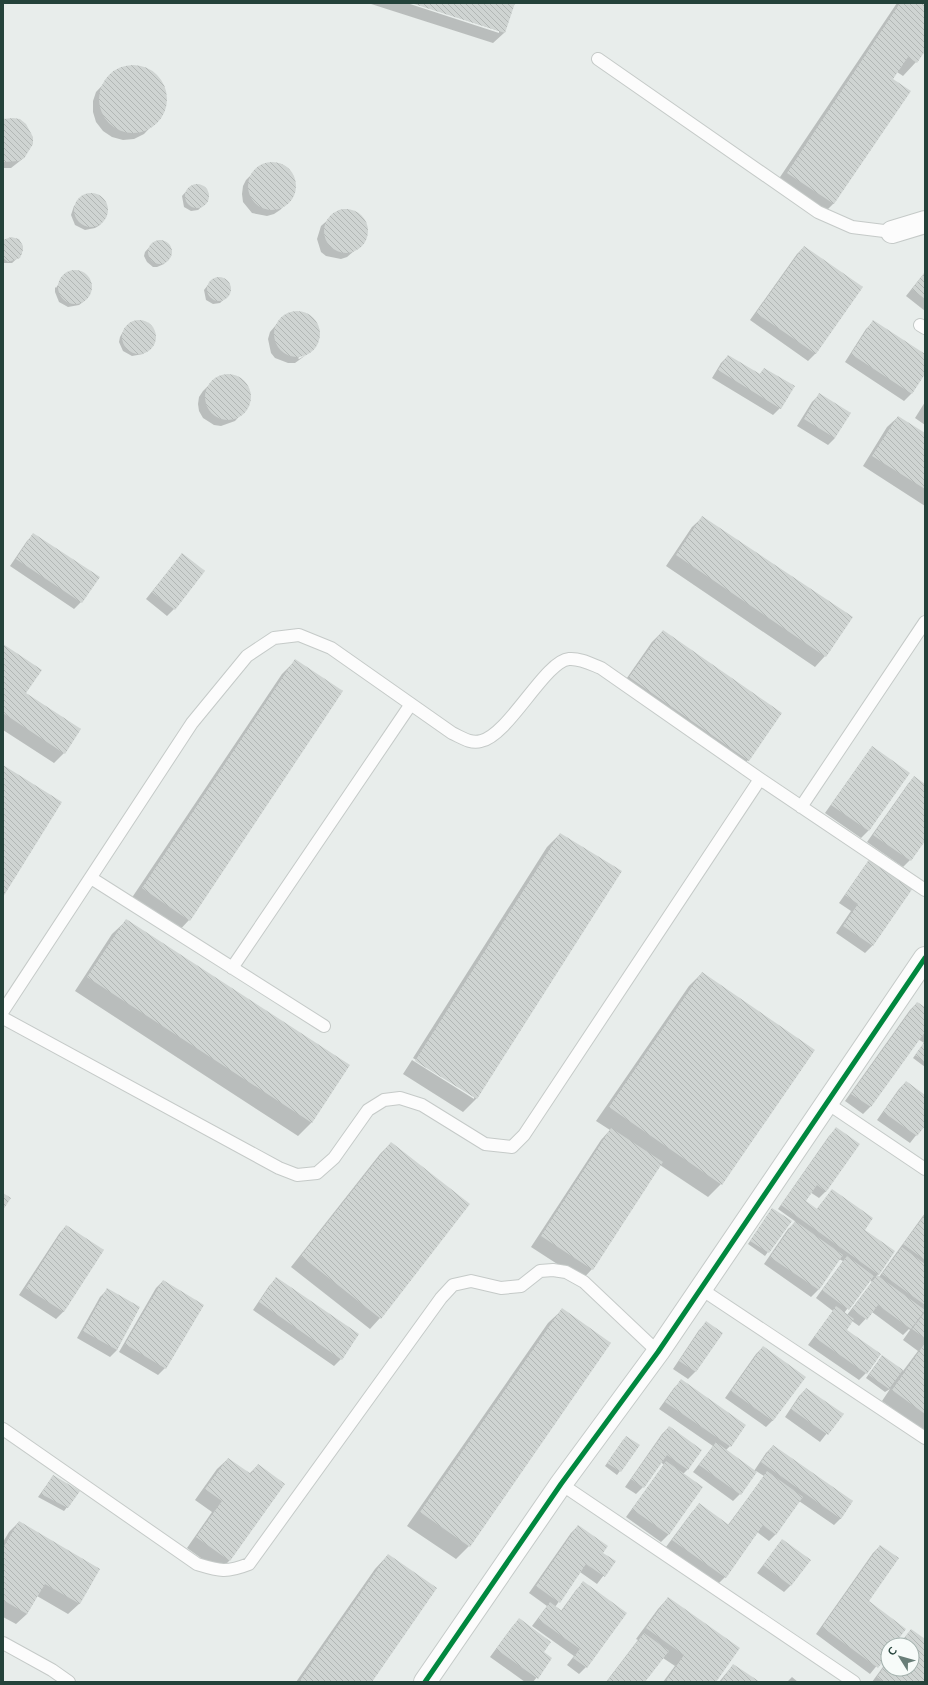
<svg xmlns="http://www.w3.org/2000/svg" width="928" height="1685" font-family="Mulish,sans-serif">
<defs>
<pattern id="building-back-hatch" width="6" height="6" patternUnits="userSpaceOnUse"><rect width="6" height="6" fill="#cfd4d2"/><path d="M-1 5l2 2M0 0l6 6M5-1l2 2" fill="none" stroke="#b2b7b5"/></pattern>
</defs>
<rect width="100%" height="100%" fill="#e8edeb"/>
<path fill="#0003" fill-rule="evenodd" d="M368,3H407L499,33V31L413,3H514L504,33L493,43Z
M897,3H925V49L916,62L903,76L897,72L892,79L833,204L820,217L774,186Z
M129,67H140L150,71L158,78L163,86L165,97V109L159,118L144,134L134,139L123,140L112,137L103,131L96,122L93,112V101L96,92L111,76L119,70Z
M3,120L25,157L11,168H3Z
M267,163L282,164L289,169L293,175L295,182L293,197L280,210L274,214L267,216L252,213L243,202L242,194L243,186L246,180L259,167Z
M201,186L204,187L208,193V201L198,210L191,211L184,207L182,196L190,187Z
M90,194L100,197L104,200L107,210L103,221L100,225L95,228L85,230L75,225L71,215L74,206L85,195Z
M346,209L358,213L363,218L366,225L367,232L365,239L361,245L347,257L341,259L326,256L321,252L317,239L321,226L339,210Z
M160,240L167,243L171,253L164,264L157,267H153L147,262L144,256L145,252L153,243Z
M3,242L22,246V254L12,263H3Z
M804,247L861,287L815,354L808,361L750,320L797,254Z
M74,271L79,272L87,277L91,287L87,298L83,302L79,305L68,307L59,302L55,292V287L56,288L64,275Z
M925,272V311L906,296Z
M219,278L226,280L230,286L229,294L220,303L213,304L206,300L204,290L212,280Z
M295,312L303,313L315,321L319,335L314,348L309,352V350L298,358L299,359L306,355L295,363H288L275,358L271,353L268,339L270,332L282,318L288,314Z
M138,321H143L151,326L155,337L154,342L143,354L132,356L123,351L119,342L120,337L125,328L129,325Z
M873,322L925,356V372L911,394L904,401L845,362L866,329Z
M728,356L759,375L764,369L780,408L773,415L712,378L721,363Z
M223,375H230L243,381L247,387L249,401L242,413L235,421L221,426L214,425L203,418L199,411L198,404L199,397L203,391L216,378Z
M819,395L835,438L828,445L797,426L812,402Z
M925,402V425L915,418Z
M898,417L925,434V506L863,466L887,427Z
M703,517L825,656L815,667L666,566L692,527Z
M34,534L81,602L74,609L10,566L27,541Z
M182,554L174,609L167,616L146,599Z
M663,631L748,760L738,771L620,688L652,642Z
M3,645L24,693L64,753L54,763L3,730Z
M295,661L189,920L176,934L129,902L282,674Z
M872,748L908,773L868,831L861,838L825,813L866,755Z
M914,777L925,785V839L910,860L903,867L867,842L908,784Z
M560,834L620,872L476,1099L463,1112L403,1074L412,1060L474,1099V1097L413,1058L547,847Z
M871,860L912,888L872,946L865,953L836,933L851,911L839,903L864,867Z
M126,921L348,1066L311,1123L298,1136L75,991L112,934Z
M702,973L721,1184L708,1197L660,1165L592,1269L582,1280L531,1247L601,1140L610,1130L596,1121L689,986Z
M917,1003L925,1008V1067L913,1058L924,1043L918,1039L870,1107L863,1114L845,1101L910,1010Z
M906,1082L925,1096V1124L910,1143L877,1120L899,1089Z
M836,1129L826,1191L819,1198L810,1192L804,1201L816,1210L832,1190L864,1230L878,1274L877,1276L879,1277L925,1213V1432L882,1401L890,1389L885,1392L866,1378L882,1356L903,1371L918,1351L903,1340L910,1330L909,1329L903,1335L872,1312L859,1326L852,1321L845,1331L866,1373L859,1380L808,1345L833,1311L816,1298L843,1261L839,1259L818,1290L811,1297L764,1264L788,1229L796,1222L778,1209L829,1136ZM870,1280L872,1282L847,1315L844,1313Z
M391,1143L380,1318L370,1329L291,1267L380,1154Z
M769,1213L790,1221L765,1256L748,1244Z
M66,1226L103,1250L63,1312L56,1319L19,1295L59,1234Z
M276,1279L341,1359L334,1366L253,1310L269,1286Z
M163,1281L165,1368L158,1375L119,1352L156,1288Z
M107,1290L139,1307L117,1350L110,1357L77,1338L100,1297Z
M562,1310L469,1546L456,1559L407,1526L548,1323Z
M706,1323L722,1334L695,1372L688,1379L673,1369L699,1330Z
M763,1347L773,1420L766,1427L725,1398L756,1354Z
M681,1381L730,1446L725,1451L754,1471L766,1453L773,1446L841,1518L834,1525L799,1501L776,1534L769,1541L757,1532L725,1577L718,1584L666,1547L692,1512L699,1505L728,1525L764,1476L756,1471L740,1494L733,1501L693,1472L713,1446L659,1409L674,1388Z
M806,1389L842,1414L820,1442L785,1417L799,1396Z
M669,1427L688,1469L683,1474L701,1487L668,1535L661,1542L626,1517L664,1465L661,1462L643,1487L636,1494L625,1487L662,1434Z
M623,1440L639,1445L617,1475L605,1466Z
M228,1459L249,1474L258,1465L284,1484L229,1561L219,1571L187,1548L212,1512L195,1500L217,1469Z
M53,1476L79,1492L64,1511L38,1497Z
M19,1522L99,1569L79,1604L68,1614L37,1596L27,1614L16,1624L3,1617V1542L9,1532Z
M578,1526L602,1553L614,1562L597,1584L580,1572L555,1607L561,1611L576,1590L583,1583L586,1667L579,1674L567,1665L574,1656L532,1626L547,1606L529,1593L571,1533Z
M782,1540L791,1585L784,1592L757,1573Z
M880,1546L867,1602L893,1645H888V1652L870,1674L816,1634L873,1553Z
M388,1555L371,1682H296L375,1569Z
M668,1598L715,1682H663L675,1666L663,1658L644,1682H606L638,1640L636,1639L658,1609Z
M519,1620L542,1653L551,1659L533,1682H525L490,1657L512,1627Z
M911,1630L925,1640V1678L922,1682H872L888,1660V1669H912V1645H898Z
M733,1665L758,1682H719Z
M792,1677L798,1682H787Z"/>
<path fill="url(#building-back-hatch)" d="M411,3H515L505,33Z
M900,3H925V51L917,63L908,57L893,79L911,91L834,204L787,173Z
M99 99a34 34 0 1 1 68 0a34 34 0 1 1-68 0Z
M13,118L20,119L26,124L33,137V144L25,157L19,161L4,162H3V119Z
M248 186a24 24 0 1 1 48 0a24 24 0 1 1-48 0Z
M185 196a12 12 0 1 1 24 0a12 12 0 1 1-24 0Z
M74 210a17 17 0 1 1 34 0a17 17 0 1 1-34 0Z
M324 231a22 22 0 1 1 44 0a22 22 0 1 1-44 0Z
M11,237L19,239L23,246V250L20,258L8,262L3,258V240Z
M148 252a12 12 0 1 1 24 0a12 12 0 1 1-24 0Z
M804,246L863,287L816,354L756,313Z
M58 287a17 17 0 1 1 34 0a17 17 0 1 1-34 0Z
M925,272V299L912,289Z
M207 289a12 12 0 1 1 24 0a12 12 0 1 1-24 0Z
M274 334a23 23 0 1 1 46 0a23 23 0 1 1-46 0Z
M873,320L925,354V374L912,394L851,354Z
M122 337a17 17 0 1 1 34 0a17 17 0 1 1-34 0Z
M728,355L760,374L764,368L795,386L781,409L718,370Z
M205 397a23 23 0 1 1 46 0a23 23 0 1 1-46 0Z
M819,393L851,413L835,438L804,419Z
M898,416L925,433V489L872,456Z
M702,516L853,617L826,657L676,555Z
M33,533L100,577L82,603L16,559Z
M182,553L205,571L175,610L152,592Z
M663,630L782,713L749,761L629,677Z
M3,644L42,670L26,693L81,729L65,754L3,713Z
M295,659L343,691L190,921L142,888Z
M872,746L910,773L869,831L831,805Z
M3,765L62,802L3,897Z
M914,776L925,784V841L911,861L873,835Z
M560,833L622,871L477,1099L415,1061Z
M870,858L913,888L873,946L843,926L858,904L845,895Z
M126,919L350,1065L312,1123L87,977Z
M702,972L815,1050L722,1185L609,1107Z
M917,1002L925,1007V1032L871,1107L851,1094Z
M925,1041V1062L915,1055Z
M906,1081L925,1095V1126L917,1136L883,1112Z
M836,1127L860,1144L826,1192L817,1185L806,1201L817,1209L832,1189L873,1218L865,1230L895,1251L879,1275L781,1205Z
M611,1128L663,1162L593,1270L541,1236Z
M391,1142L470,1204L381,1319L301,1256Z
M3,1193L11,1198L3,1210Z
M772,1208L792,1221L769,1253L750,1241Z
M925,1215V1260L903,1244Z
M795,1221L843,1255L819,1290L770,1257Z
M66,1225L104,1250L64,1312L26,1288Z
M902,1247L925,1264V1305L882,1274Z
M847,1256L874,1276L849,1310L822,1290Z
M877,1275L925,1310L911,1329L878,1305L867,1320L852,1309Z
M276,1277L359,1334L342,1360L259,1302Z
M163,1280L204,1305L166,1369L125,1344Z
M107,1288L140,1307L117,1350L83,1331Z
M836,1306L854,1319L847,1330L881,1354L867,1374L814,1337Z
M562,1308L611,1343L470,1547L420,1512Z
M925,1312V1338L912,1329Z
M706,1321L723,1333L696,1372L679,1361Z
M925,1343V1414L892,1390Z
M763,1346L806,1377L773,1421L731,1391Z
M882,1355L903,1370L889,1389L869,1375Z
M681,1379L746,1425L731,1447L665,1402Z
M806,1388L844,1414L828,1435L791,1409Z
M669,1426L702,1450L688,1470L667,1455L644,1488L631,1479Z
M626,1436L640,1445L621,1472L607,1463Z
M716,1442L757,1472L741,1495L699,1465Z
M773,1445L853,1501L841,1519L761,1462Z
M228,1458L251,1474L258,1464L285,1484L230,1561L196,1537L222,1501L205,1489Z
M666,1461L703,1487L669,1535L632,1509Z
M767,1471L803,1497L776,1535L763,1525L726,1578L672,1540L699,1503L729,1525Z
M53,1475L80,1491L68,1508L41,1494Z
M19,1521L100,1569L80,1604L45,1584L27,1614L3,1600V1548Z
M578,1525L608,1546L603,1553L616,1561L605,1577L586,1564L560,1603L536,1586Z
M782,1539L811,1560L791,1586L763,1565Z
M880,1545L899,1558L869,1601L906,1629L894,1645H888V1654L878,1668L822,1627Z
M388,1554L437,1588L372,1682H299Z
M583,1581L627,1613L587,1668L573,1658L580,1649L538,1619L550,1602L562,1611Z
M668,1597L740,1648L716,1682H665L684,1655L646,1628Z
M519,1618L551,1642L544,1652L552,1658L538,1679L496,1649Z
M911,1629L925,1639V1680L923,1682H884L877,1677L888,1661V1669H912V1645H899Z
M644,1633L669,1651L645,1682H610L608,1680Z
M733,1664L760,1682H721Z"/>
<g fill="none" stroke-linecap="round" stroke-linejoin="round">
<g stroke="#c5cac8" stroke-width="14">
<path id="service" d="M598,59L818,212L852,227L892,232
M920,325L925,328
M801,807L925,622
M91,878L324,1026
M232,968L411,704
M3,1011L192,723L247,656L274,638L299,635L331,648L452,733C461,737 470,744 481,741C509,735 545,661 569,659C580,658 591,664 601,668L760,779L925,890
M3,1018L279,1168L297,1175L317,1173L334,1158L368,1110L384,1100L400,1098L422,1105L485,1144L512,1147L524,1135L760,779
M827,1103L925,1169
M701,1289L925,1438
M3,1429L197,1564C220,1571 226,1573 249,1564L441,1298L453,1285L471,1281L501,1288L521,1286L540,1271L553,1270L566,1272L584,1282L658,1352
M561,1484L854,1682
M3,1643L52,1670L69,1682"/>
</g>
<g stroke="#c5cac8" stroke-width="24">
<path id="minor" d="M892,232L925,222
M425,1682L561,1484L658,1352L925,958"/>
</g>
<use href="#service" stroke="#fcfcfc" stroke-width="12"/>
<use href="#minor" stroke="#fcfcfc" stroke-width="22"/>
<g stroke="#f7fbf9" stroke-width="8">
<path id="cycleway" d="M425,1682L561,1484L658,1352L925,958"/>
</g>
<use href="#cycleway" stroke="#00873e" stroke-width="5"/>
</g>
<rect width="928" height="1685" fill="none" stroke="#24423a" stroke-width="8"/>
<g transform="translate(900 1657) rotate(307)"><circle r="19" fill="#f7fbf9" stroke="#a3b1ad"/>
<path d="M0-3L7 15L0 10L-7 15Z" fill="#697e78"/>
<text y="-6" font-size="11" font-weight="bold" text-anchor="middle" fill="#24423a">С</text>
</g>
</svg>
